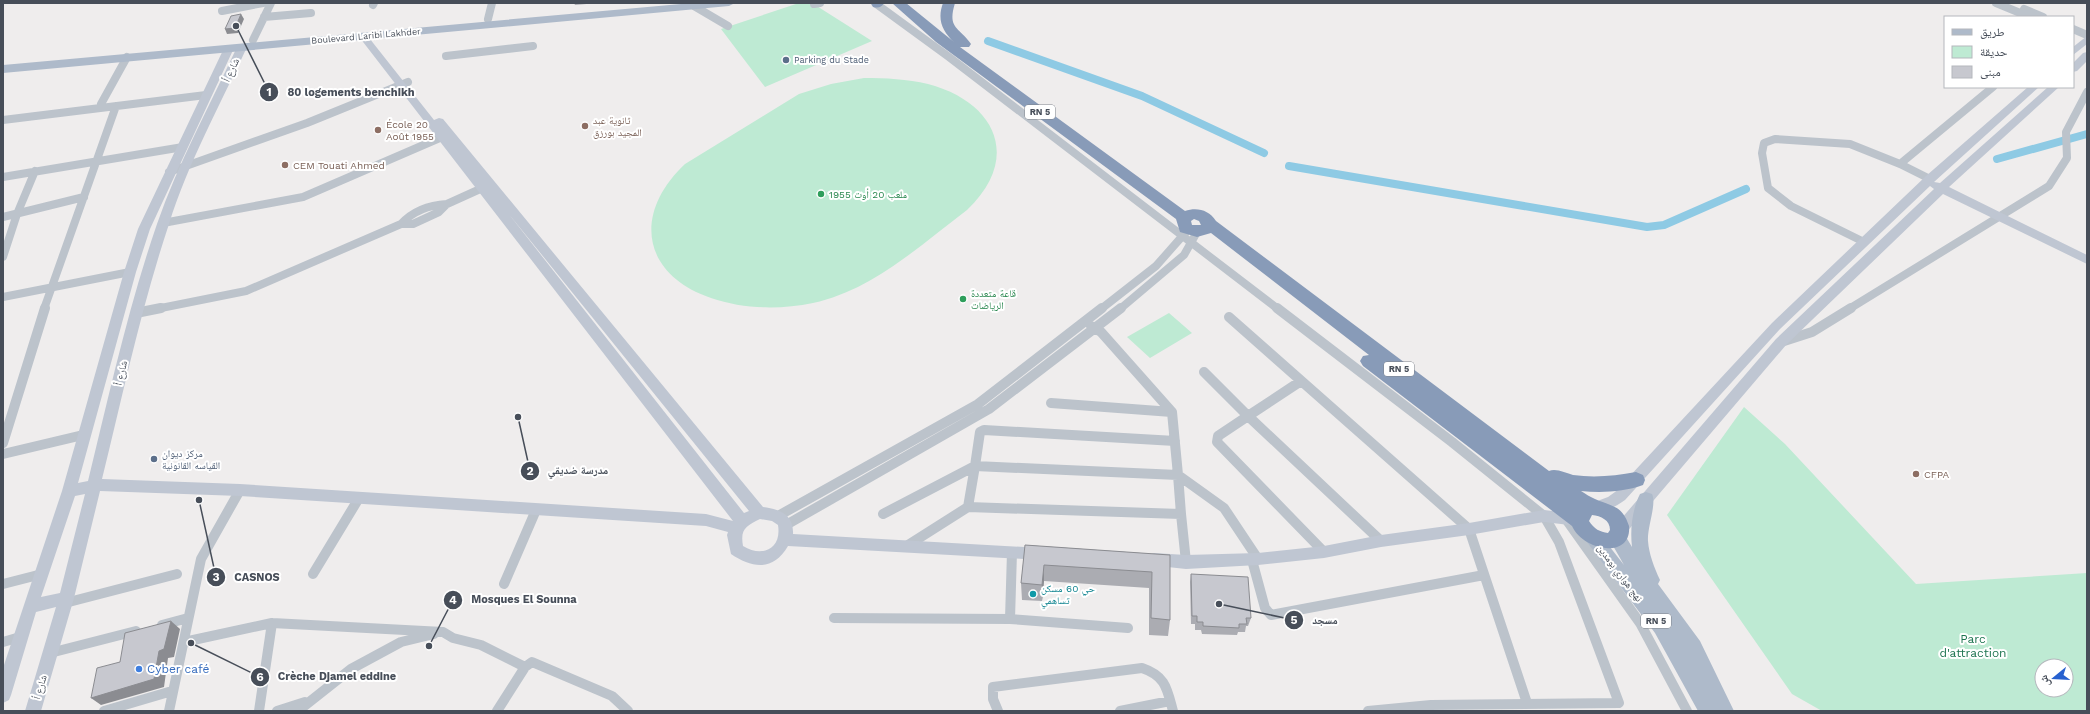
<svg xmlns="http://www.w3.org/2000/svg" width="2090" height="714" font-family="'Work Sans','Noto Naskh Arabic',sans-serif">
<rect width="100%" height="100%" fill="#efeded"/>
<path fill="#beead3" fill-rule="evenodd" d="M799,3H812L872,41L765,87L721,29Z
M864,78C886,78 907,79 928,84C996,102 1022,158 967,210C919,246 873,290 813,303C779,310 743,309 711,298C641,274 633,213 685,164L799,94L831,84Z
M1169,313L1192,333L1150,358L1127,337Z
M1744,407L1785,444L1916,584L2087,573V711H1822L1792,694L1667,515ZM2042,666H2066V690H2042Z"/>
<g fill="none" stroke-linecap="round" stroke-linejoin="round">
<path stroke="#8ecae4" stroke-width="8" d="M988,41L1142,96L1264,153
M1997,159L2087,134
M1289,166L1647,227L1664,225L1746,189"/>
<path stroke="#bcc3cb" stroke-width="8" d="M875,3L949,57L1278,309
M1996,3L2030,17
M814,4L820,3
M373,5L374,3
M694,6L728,26
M2024,9L2043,17
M222,11L263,3
M264,17L311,13
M488,19L492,3
M2073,29L2087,35
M253,40L271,3
M446,56L533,46
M101,104L127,57
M3,120L206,95
M1900,164L1993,87
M169,172L307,123L408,82
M3,177L183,147
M3,217L84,197
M163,223L303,197L449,134
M401,224C414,210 429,205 447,204
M1864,242L1791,206L1768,188L1762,153L1764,143L1775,139L1850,144L1900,164L1930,179
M3,257L17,214L35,171
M3,297L130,272
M44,309L116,106
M156,309L246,291L401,224H413L439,212L447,204L489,185
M1101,309L1156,266L1186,232
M1120,309L1184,255L1197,232
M1849,309L2049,186L2067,158L2066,132L2087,92"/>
<path stroke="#bcc3cb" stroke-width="10" d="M1277,308L1452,442L1544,516L1559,542L1619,703L1431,705L1368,711
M136,313L161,308
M1229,317L1469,529L1527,703
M1091,326L1101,332L1172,412L1178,475L1224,508L1258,559
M1781,342L1812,332L1851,308
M1204,372L1248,416L1218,436L1217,442L1324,552
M1301,381L1248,416L1381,541
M1051,403L1172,412
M3,443L45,308
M3,454L83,435
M975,466L1178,475L1181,514L968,507Z
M975,466L980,432L984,430L1175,441
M883,514L975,466
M1181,514L1186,562
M778,516L978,404L1102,308
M1566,519L1640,623L1687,711
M786,525L989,409L1121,308
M905,547L968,507
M1252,560L1265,608L1271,615L1484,575
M313,574L359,498
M3,584L42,574
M504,584L536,510
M65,603L177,574
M834,618L1010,619L1128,628
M1010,619L1012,552
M162,625L188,618
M3,642L20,637
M184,642L272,623L443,632L453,638L481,645L525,667L532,662L612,696L628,711
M50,653L136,631
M104,711L172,691
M169,711L201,559L240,490
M259,711L272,623
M277,711L305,702
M298,711L351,669L401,642L434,634
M497,711L525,667
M998,711L993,699V687L1142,668C1166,676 1167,689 1173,711
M1120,711L1170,701"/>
<path fill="#bfc6d2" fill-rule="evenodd" d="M363,33L366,34L434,120L439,118L443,119L763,507C780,509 794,515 793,534L1041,548L1046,549L1048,554L1046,559L1041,560L788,546C773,572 752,568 731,554L727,535L728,532L706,526L240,496L100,491L74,598L41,711H25L56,607L36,612L11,695L9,700L3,703V668L62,491L124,272L138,229L225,46L229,45L234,48L150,229L136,272L78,483L88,481C109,395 128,308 157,224C178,163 210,105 237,47L242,44L247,47C220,105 188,163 169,224C141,308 123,394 102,479L240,484L706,514L733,521L360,38V34ZM508,213L749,511L744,513ZM85,494L60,593L41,597L75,496ZM760,519L772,521L778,525C782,549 762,558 743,546C740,529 746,526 760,519Z
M2087,36V44L2073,55V47Z
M2087,52V61L2077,71L2073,72V63L2083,53Z
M2028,87H2039L1934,182L1940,183L2048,87H2059L1949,187L2087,255V264L1943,194L1786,345L1625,534L1620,536L1615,534L1613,530L1615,526L1776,339L1934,189L1930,186L1780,329L1625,500C1617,506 1602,515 1592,511L1590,507L1592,503L1608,497L1615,492L1772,323L1926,176Z
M1544,510L1578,514L1583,516L1585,520L1583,524L1578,526L1544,522L1469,535L1381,547L1324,558L1258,565L1186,569L1149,565L1147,560L1149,555L1154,553L1186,555L1258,553L1324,546L1381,535L1469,523Z"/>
<path fill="#aebaca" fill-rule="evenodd" d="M692,3H735L729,6L3,73V65Z
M1646,492L1652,494C1657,504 1647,527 1648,541C1649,554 1654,567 1660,580L1658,584L1700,641L1734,711H1698L1655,633L1584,538L1587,533L1593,531L1599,533L1624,565L1608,537L1611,532L1617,530L1623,532L1632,547C1630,530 1632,510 1640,494Z"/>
<path fill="#889bb8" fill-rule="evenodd" d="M871,3H884C881,8 878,8 873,7Z
M892,3H906L954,42C942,31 937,19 943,3H955C947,29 959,27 971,44L969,47H960L1185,211C1197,207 1209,210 1216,221L1549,471C1556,468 1566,473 1573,475C1594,478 1615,476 1636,472L1643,475L1645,480L1643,485C1624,492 1601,493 1581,491C1586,494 1590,497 1595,499C1613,507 1622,505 1629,526C1632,559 1584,552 1572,526L1363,366L1360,361L1363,356L1369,355L1211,233L1197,237L1180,232L1176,219L936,42ZM1194,219L1199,221L1201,225H1192L1191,221ZM1592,515C1601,516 1610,520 1610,530L1608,533C1600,532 1594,529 1589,521Z"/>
</g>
<path fill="#abacb2" d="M574,3H598L575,5Z
M1025,545L1170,555V620L1168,636L1149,635V588L1044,581L1042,601L1022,600L1021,583Z
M1191,574L1251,618L1248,626H1246L1245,632H1238L1237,635L1202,634L1201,630H1195V624H1191L1190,582Z"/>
<path fill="#8b8c91" d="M241,14L244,19L238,33L227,34L225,29Z
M1044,565V581L1042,601V585Z
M171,621L180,629L174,657L168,658L164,687L101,705L91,698L159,651Z"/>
<path fill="#c7c8cf" stroke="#8b8c91" d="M241,14L235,28L225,29L231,16Z
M1025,545L1170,555V620L1151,618L1152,572L1044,565L1042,585L1021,583Z
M1191,574L1248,577L1251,618H1246L1247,624H1239V628L1203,626V622H1197V616H1192Z
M171,621L164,649L159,651L154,679L91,698L97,668L120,662L125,633Z"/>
<g fill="#5c6f8a" stroke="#fff" stroke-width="1.5">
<circle cx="786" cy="60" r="4"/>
<circle cx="154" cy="459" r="4"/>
</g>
<g fill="#8d6e63" stroke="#fff" stroke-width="1.5">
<circle cx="585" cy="126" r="4"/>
<circle cx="378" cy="130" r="4"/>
<circle cx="285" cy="165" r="4"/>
<circle cx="1916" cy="474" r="4"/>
</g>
<g fill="#2e9e5b" stroke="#fff" stroke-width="1.5">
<circle cx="821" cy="194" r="4"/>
<circle cx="963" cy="299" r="4"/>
</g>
<circle fill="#0f9aa8" stroke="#fff" stroke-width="1.5" cx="1033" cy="594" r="4"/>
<circle fill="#3f7fe0" stroke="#fff" stroke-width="1.5" cx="139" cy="669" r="4"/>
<g text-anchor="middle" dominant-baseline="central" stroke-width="4" stroke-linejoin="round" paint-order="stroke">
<g font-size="9" fill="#474e59" stroke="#fff">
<text transform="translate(366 36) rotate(-5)">Boulevard Laribi Lakhder</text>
</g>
<g font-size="9" fill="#4e5e75" stroke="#fff" text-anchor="start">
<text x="794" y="60">Parking du Stade</text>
</g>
<g fill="#fff" stroke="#7e838b" stroke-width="1">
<rect x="1025" y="105" width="30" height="14" rx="3"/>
<rect x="1384" y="362" width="30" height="14" rx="3"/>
<rect x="1641" y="614" width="30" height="14" rx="3"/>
</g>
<g font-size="9" font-weight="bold" fill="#474e59">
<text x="1040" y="112">RN 5</text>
<text x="1399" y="369">RN 5</text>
<text x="1656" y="621">RN 5</text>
</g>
<g font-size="10" fill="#474e59" stroke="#fff">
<text transform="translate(231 70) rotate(-65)">شارع أ</text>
<text transform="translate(121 373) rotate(-77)">شارع أ</text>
<text transform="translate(1620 573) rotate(53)">نهج هواري بومدين</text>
<text transform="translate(40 687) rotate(-73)">شارع أ</text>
</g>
<g font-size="10" fill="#785e54" stroke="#fff" text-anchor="start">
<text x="593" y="120">ثانوية عبد<tspan x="593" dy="12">المجيد بورزق</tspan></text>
<text x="386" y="124">École 20<tspan x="386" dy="12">Août 1955</tspan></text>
<text x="293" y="165">CEM Touati Ahmed</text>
<text x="1924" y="474">CFPA</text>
</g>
<g font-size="10" fill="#27864d" stroke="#fff" text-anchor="start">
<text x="829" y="194">ملعب 20 أوت 1955</text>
<text x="971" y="293">قاعة متعددة<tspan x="971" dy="12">الرياضات</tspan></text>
</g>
<g font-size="10" fill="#4e5e75" stroke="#fff" text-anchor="start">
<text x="162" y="453">مركز ديوان<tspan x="162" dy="12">القياسه القانونية</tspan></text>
</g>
<g font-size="10" fill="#0d838f" stroke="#fff" text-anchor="start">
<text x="1041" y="588">حي 60 مسكن<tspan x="1041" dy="12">تساهمي</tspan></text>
</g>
<g font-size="12" fill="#1e7450" stroke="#fff">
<text x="1973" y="639">Parc<tspan x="1973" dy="14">d'attraction</tspan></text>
</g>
<g font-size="12" fill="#366cbe" stroke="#fff" text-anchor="start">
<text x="147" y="669">Cyber café</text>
</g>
</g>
<path fill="none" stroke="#474e59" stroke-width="1.5" d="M236 26L269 92M518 417L530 471M199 500L216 577M429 646L453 600M1219 604L1294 620M191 643L260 677"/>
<g fill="#474e59" stroke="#fff" stroke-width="1.5">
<circle cx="236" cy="26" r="4"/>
<circle cx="518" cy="417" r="4"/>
<circle cx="199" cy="500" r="4"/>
<circle cx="429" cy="646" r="4"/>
<circle cx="1219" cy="604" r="4"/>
<circle cx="191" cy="643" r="4"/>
<circle cx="269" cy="92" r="10"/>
<circle cx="530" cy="471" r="10"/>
<circle cx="216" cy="577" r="10"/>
<circle cx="453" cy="600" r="10"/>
<circle cx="1294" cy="620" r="10"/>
<circle cx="260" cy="677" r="10"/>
</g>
<g font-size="12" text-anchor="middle" font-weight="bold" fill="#fff">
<text x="269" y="96">1</text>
<text x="530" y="475">2</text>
<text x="216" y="581">3</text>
<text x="453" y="604">4</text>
<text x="1294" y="624">5</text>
<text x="260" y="681">6</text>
</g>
<g font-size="11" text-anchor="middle" font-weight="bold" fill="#474e59" stroke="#fff" stroke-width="4" stroke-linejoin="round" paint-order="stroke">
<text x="351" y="96">80 logements benchikh</text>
<text x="578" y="474">مدرسة ضديقي</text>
<text x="257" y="581">CASNOS</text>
<text x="524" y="603">Mosques El Sounna</text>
<text x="1325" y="624">مسجد</text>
<text x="337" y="680">Crèche Djamel eddine</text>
</g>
<rect width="2090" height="714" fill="none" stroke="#474e59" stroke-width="8"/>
<rect x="1944" y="16" width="130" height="72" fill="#ffffff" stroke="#b5b8bd"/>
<rect x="1952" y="29" width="20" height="6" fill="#aebaca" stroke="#b5b8bd"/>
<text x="1980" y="36" font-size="12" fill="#474e59">طريق</text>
<rect x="1952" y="46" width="20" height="12" fill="#beead3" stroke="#b5b8bd"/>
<text x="1980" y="56" font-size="12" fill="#474e59">حديقة</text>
<rect x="1952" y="66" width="20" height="12" fill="#c7c8cf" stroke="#b5b8bd"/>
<text x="1980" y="76" font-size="12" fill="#474e59">مبنى</text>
<g transform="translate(2054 678) rotate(252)"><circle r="19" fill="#ffffff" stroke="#b5b8bd"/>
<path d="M0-3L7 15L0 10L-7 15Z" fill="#2761cf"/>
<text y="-6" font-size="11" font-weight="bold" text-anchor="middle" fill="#474e59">ش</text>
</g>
</svg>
